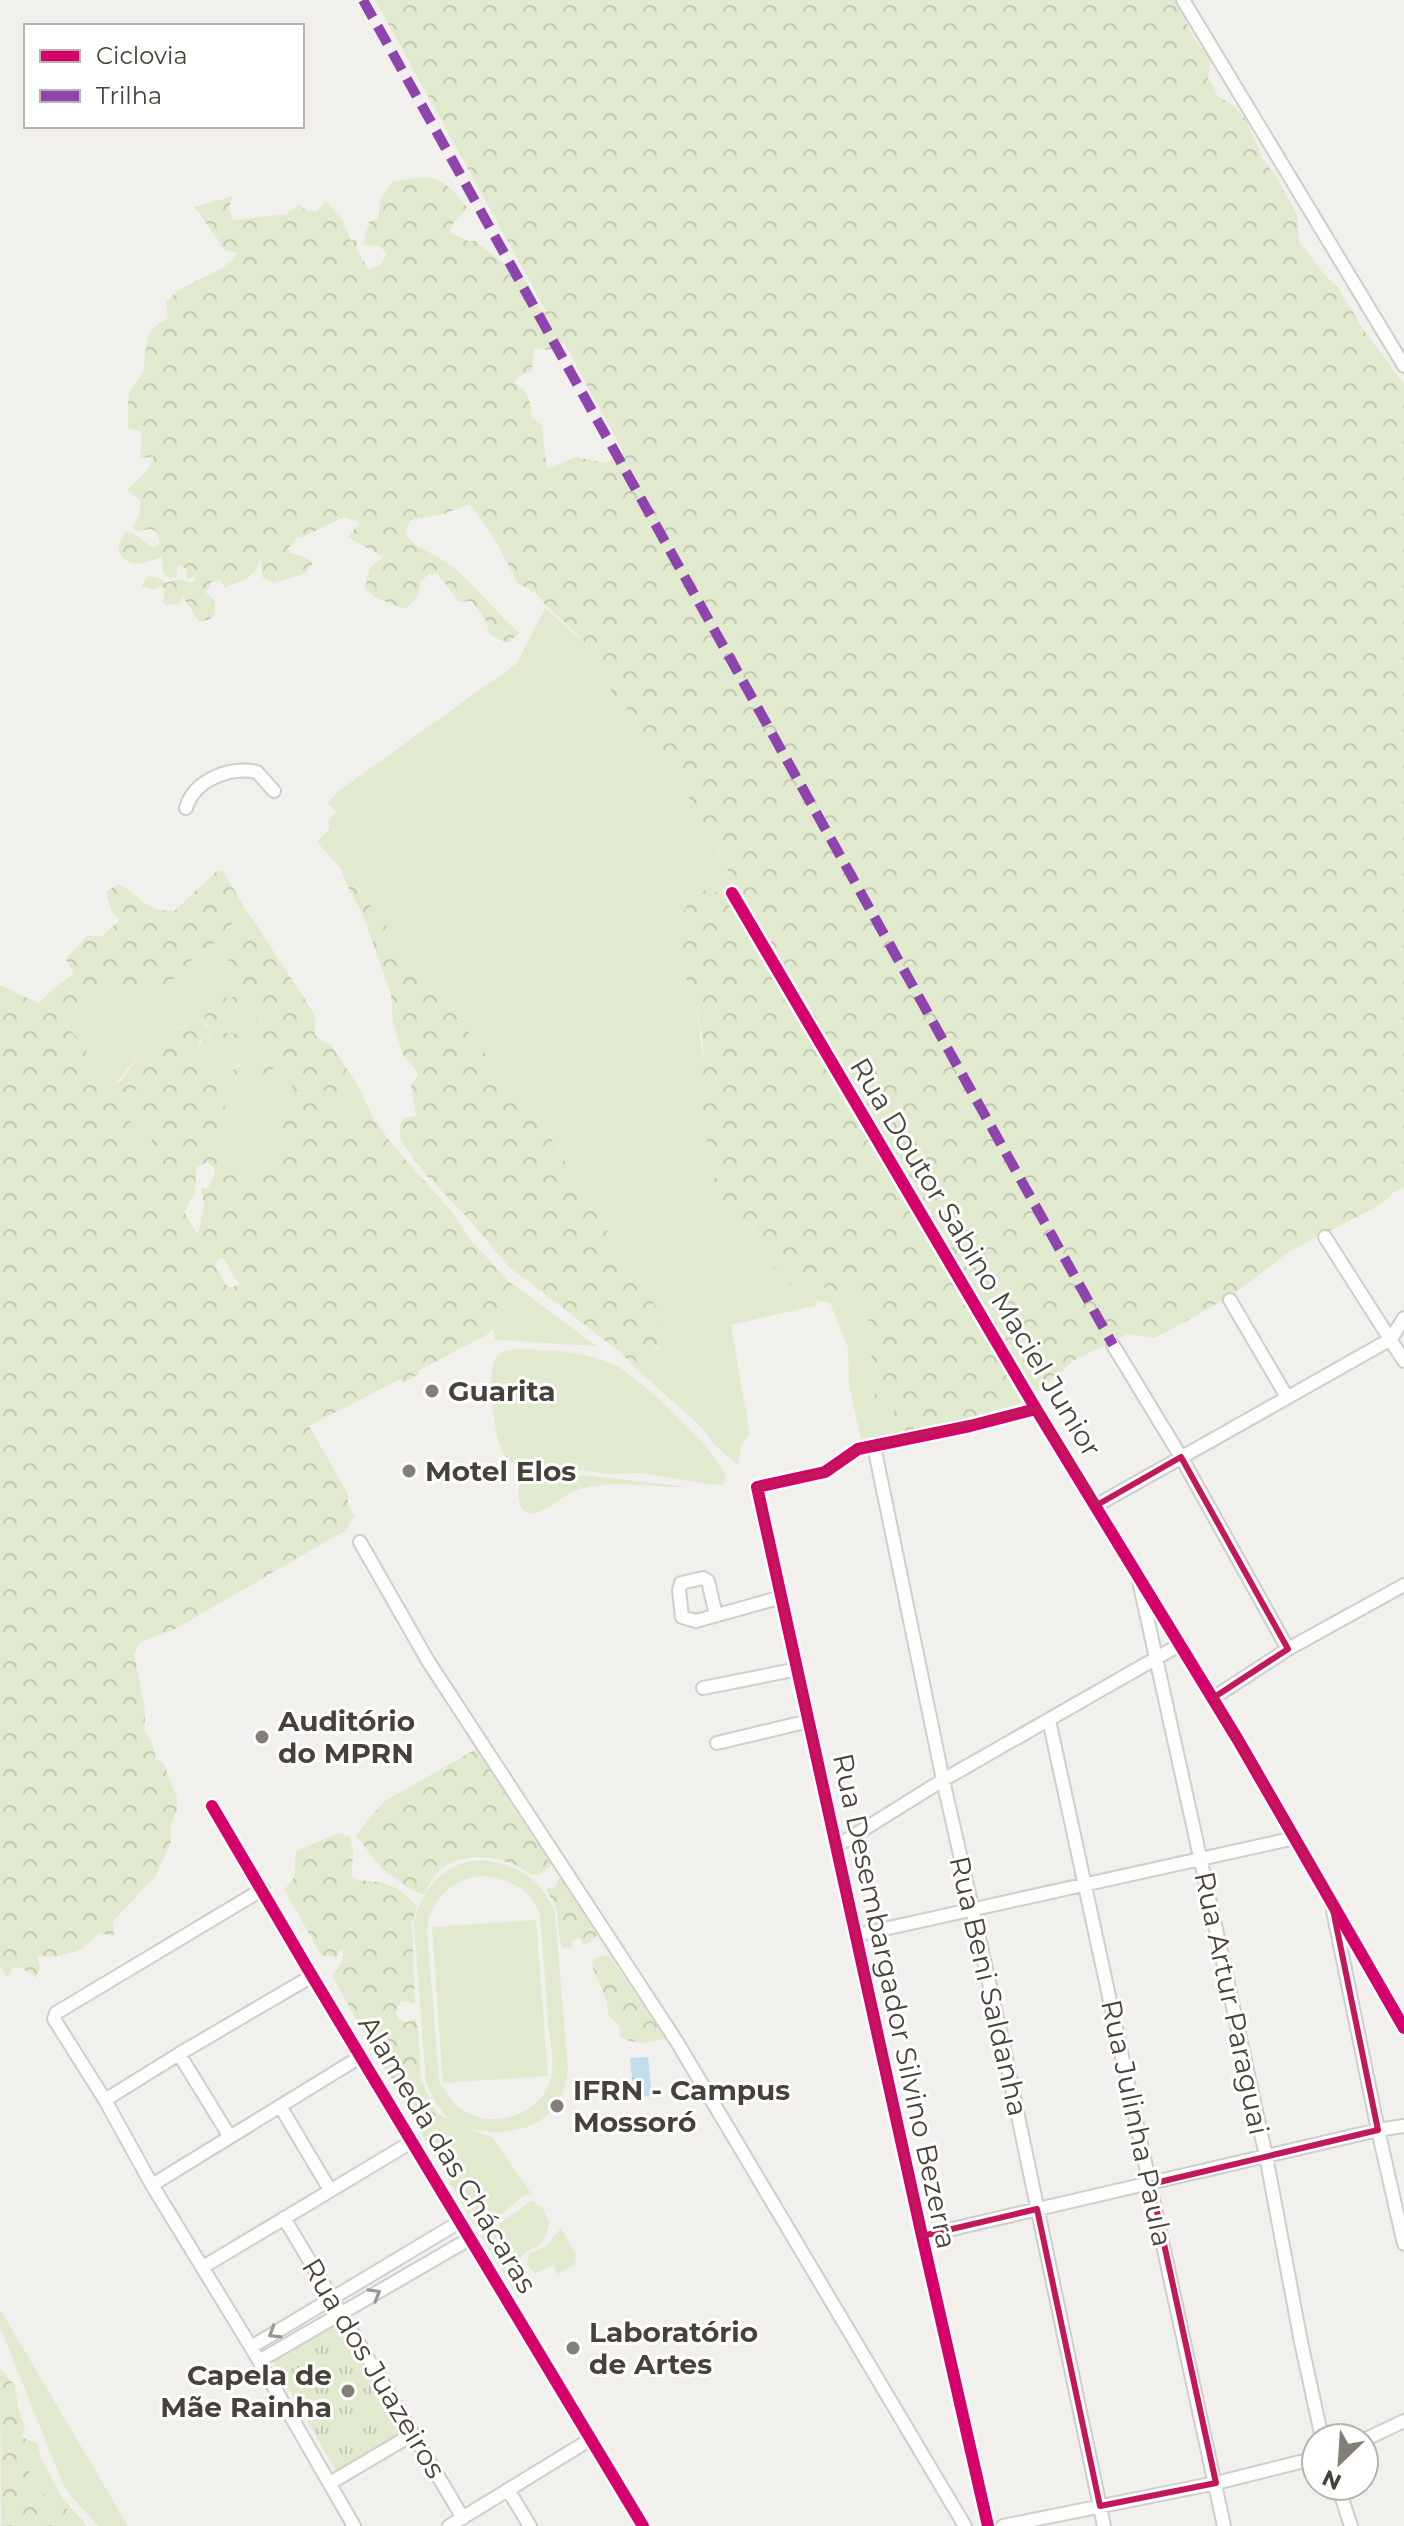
<svg xmlns="http://www.w3.org/2000/svg" width="1404" height="2526" font-family="Montserrat,sans-serif">
<defs>
<pattern id="forest-crowns" width="20" height="18" patternUnits="userSpaceOnUse" patternTransform="scale(2)"><rect width="20" height="18" fill="#e1eacf"/><path d="M2 6a3 3 0 1 1 6 0M12 15a3 3 0 1 1 6 0" fill="none" stroke="#c3cab2"/></pattern>
<pattern id="park-tufts" width="24" height="20" patternUnits="userSpaceOnUse" patternTransform="scale(2)"><rect width="24" height="20" fill="#e1eacf"/><path d="M3 7l-1-3M5 7V3M7 7l1-3M15 17l-1-3M17 17v-4M19 17l1-3" fill="none" stroke="#c3cab2"/></pattern>
<pattern id="water-ripples" width="26" height="14" patternUnits="userSpaceOnUse" patternTransform="scale(2)"><rect width="26" height="14" fill="#c1deec"/><path d="M2 4q2-2 4 0t4 0M15 11q2-2 4 0t4 0" fill="none" stroke="#a7c0cb"/></pattern>
</defs>
<rect width="100%" height="100%" fill="#f2f0ed"/>
<path fill="#e1eacf" fill-rule="evenodd" d="M545,608L585,643L599,673L617,700L638,722L666,770L694,804L735,885L718,892L706,890L691,897L681,917L675,946L684,969L690,1001L700,999L697,1011L717,1169L745,1223H749C758,1235 760,1249 772,1259V1265L789,1284L807,1280L821,1285L840,1300L858,1301L869,1306L868,1331L872,1361L866,1382L874,1385L875,1401L893,1407L894,1419L887,1440L862,1444L849,1385L848,1348L830,1303L815,1300L818,1305L731,1325L750,1435L742,1443L738,1466L717,1447L698,1424L640,1372L629,1336L649,1355L659,1348L663,1325L661,1314L628,1265L551,1137L440,998L354,884L317,842L330,828L328,821L336,811L328,803L336,793L517,663Z
M244,907L258,927C242,949 225,952 222,982L239,996L214,999L202,1007L206,1019L205,1026L209,1029V1036L233,1035L224,1033L218,1024L221,1016L242,1008L245,1004L252,1003C257,1014 260,1021 253,1031L266,1040L282,1045L279,1065L287,1074L292,1070C312,1077 337,1112 359,1087L373,1118L334,1122L322,1118L316,1098L293,1081L292,1095L282,1112L279,1125L284,1145L261,1177L256,1190L249,1189L239,1180L233,1170L222,1160L217,1141L218,1120L224,1115C224,1106 228,1097 238,1093L246,1075H267L274,1068L270,1057C252,1057 229,1066 220,1083L222,1071L215,1056L207,1060L199,1074L196,1073L199,1069L195,1056L202,1040L187,1025C170,1033 151,1044 137,1058C125,1069 125,1078 109,1086L78,1038L64,1023L82,1006L98,999L110,987L122,989L182,968L195,956L210,947L229,928Z
M139,1090L146,1123L155,1126L153,1134L157,1151L164,1154L160,1171L131,1136V1123L123,1107L121,1097L129,1091Z
M506,1279L597,1346L495,1340L493,1328L496,1324L491,1313L500,1307L506,1309L507,1297L515,1288Z
M536,1350C563,1350 591,1354 615,1365C637,1375 718,1452 725,1474C727,1480 726,1479 723,1485H717L640,1473L605,1474L582,1470L520,1467C513,1464 505,1459 502,1451C494,1435 484,1367 499,1354C507,1347 526,1350 536,1350Z
M529,1474L595,1476L688,1487C650,1488 618,1479 580,1489C561,1494 549,1513 529,1514L522,1509C515,1494 517,1484 529,1474Z
M482,1860C519,1865 539,1877 555,1912L568,2070C562,2128 513,2139 466,2128L492,2137L531,2193L524,2195L502,2214L477,2230L428,2145L435,2131L431,2125L433,2118L437,2113L450,2120L436,2104L426,2083L414,1923C422,1888 445,1861 482,1860ZM483,1876C508,1880 531,1887 540,1915C543,1951 546,1988 548,2024C550,2040 554,2058 552,2073C548,2103 517,2121 489,2119C465,2116 448,2102 439,2079L427,1930C429,1901 454,1877 483,1876Z
M536,1920L548,2076L443,2083L432,1927Z
M533,2201L543,2209L549,2223C547,2230 546,2237 542,2243C535,2250 523,2249 521,2260C519,2267 527,2278 529,2285L518,2298L481,2236L529,2202Z
M561,2228L577,2256L574,2260L576,2261L575,2265L558,2274L553,2265L535,2274L527,2263L529,2254L546,2246Z
M0,2309L128,2526H98L72,2497L62,2482L0,2327Z
M42,2460L61,2496L87,2526H79L67,2509L25,2490C27,2476 30,2468 42,2460Z"/>
<path fill="url(#forest-crowns)" fill-rule="evenodd" d="M375,0H1175L1193,37L1210,58L1208,80L1213,84L1217,95L1235,107L1246,120L1263,159L1275,175L1297,215L1299,241L1324,274L1338,287L1363,329L1404,384V1188L1393,1193L1380,1205L1290,1251L1234,1294L1176,1327L1154,1338L1128,1334L1073,1361L1059,1374L1009,1413L887,1441L894,1419L893,1407L875,1401L874,1385L866,1382L872,1361L868,1331L869,1306L858,1301L840,1300L821,1285L807,1280L789,1284L772,1265V1259L763,1251L750,1232L755,1231L750,1223C730,1220 721,1204 712,1187L717,1169C703,1148 699,1094 700,1069C700,1065 703,1061 703,1057C706,1038 694,1020 700,1000L690,1001L684,969L675,946L681,917L691,897L706,890L718,892L734,885L719,851L701,828L694,804L666,770L638,722L617,700L599,673L585,643L569,626L547,607L538,595L518,583L492,535L470,504L443,514L411,520L405,532C413,547 426,550 440,558C470,577 492,609 519,633L508,643L490,635L485,619L471,601L459,602L438,574H429L420,582L418,597L405,609L376,598L365,589L370,567L383,557L348,537L360,522L344,517L303,537L297,538L288,548L290,553L303,556L313,563L305,574L272,583L262,577L261,558C252,581 244,579 224,588L221,580L211,582L206,593L215,600V614L208,620L199,622L183,597L179,605L171,604L168,606L161,601L164,598V588L160,587L154,590L141,586L148,576L162,579L164,583L181,579L192,583L196,579L195,575L189,579L186,577L187,569L178,565L176,577L170,578L163,574L162,557C145,563 127,571 118,549L124,532L133,533L153,548L160,543L156,531L150,529L138,531L133,528L140,512L141,501L127,490L150,467L153,456L140,459L142,432L128,428C129,416 126,400 131,389C134,384 140,380 142,373C150,350 138,330 168,319L166,303C184,278 219,279 238,253L225,250L195,207L233,196L229,207L233,220L286,214L299,204L307,211H317L326,201L342,220L351,241L358,239L356,249L369,270L381,264L387,253L379,246L363,245L369,222L378,219L380,199L392,182C436,174 439,173 468,208L454,222L449,232L468,241H475L502,262L520,270L541,310L546,311ZM564,343L623,452L606,463L576,457L547,469L542,426L532,417C530,400 529,392 514,383L519,377L532,371L534,349L554,350Z
M341,868L551,1138L628,1265L661,1314L663,1325L673,1333L649,1355L630,1338L640,1372L619,1351L510,1268L464,1214L425,1174L401,1141L399,1127L404,1118L416,1116L411,1085L419,1074L403,1055L393,1023L391,994L364,918L345,881Z
M218,870L224,872L244,907L229,928L210,947L195,956L166,986L143,991L110,987L98,999L82,1006L64,1024L78,1038L109,1086L121,1081L149,1041L199,1022L205,1026L195,1056L202,1062L197,1073L199,1074L206,1061L215,1056L226,1058L227,1067L222,1071V1080L224,1075L255,1057H270L274,1068L267,1075H246L238,1093C228,1096 224,1106 224,1115L218,1120L217,1141L222,1160L233,1170L239,1180L248,1189L256,1190L260,1177L284,1145L278,1135L279,1125L282,1112L292,1095V1081L316,1098L323,1108L322,1118L334,1122L373,1118L392,1144L452,1212L470,1239L515,1288L507,1297V1309L500,1307L492,1313L496,1324L490,1333L418,1371L419,1374L403,1383L400,1379L309,1426L348,1494V1505L355,1515L346,1530L177,1628L140,1643L134,1654L145,1711V1731L153,1746L156,1760L163,1762L177,1798V1810L170,1828L171,1842L155,1877L113,1921L114,1936L99,1933C94,1937 89,1944 84,1947C72,1955 51,1959 37,1955L40,1967L37,1978L21,1968H13L7,1978L0,1967V985L38,1003L57,986L74,974L66,959C72,950 80,945 87,936H102L120,920L112,913L106,892L118,884C141,895 145,912 174,911ZM139,1090L146,1123L155,1127L150,1146L164,1155L160,1171L131,1136V1123L123,1107L121,1097L129,1091ZM207,1162L215,1169L212,1181L207,1189L201,1187L204,1206L198,1235L184,1212L195,1194L196,1168ZM218,1259H224L239,1284L233,1287L227,1286L215,1266Z
M258,927L315,1015V1035L325,1043L331,1045L359,1087C336,1113 313,1077 292,1070L287,1074L279,1065L282,1046L267,1040L261,1048H254L251,1042C254,1024 261,1021 252,1003L245,1004L237,1017L232,1013L221,1016L218,1024L224,1033L247,1034L238,1045L226,1048C206,1038 208,1027 202,1007L214,999L238,996L222,982C225,952 242,949 258,927Z
M476,1749L552,1865L540,1874L531,1875C508,1855 460,1849 437,1873C432,1879 428,1888 423,1895L410,1889L381,1868L356,1835L383,1802Z
M338,1833L350,1837L353,1850L352,1876C358,1882 362,1880 371,1881C390,1883 405,1891 417,1907L412,1924L415,2004L402,2001L395,2012L400,2020L406,2022L415,2019L418,2027L421,2080L437,2113L433,2118L431,2125L435,2131L428,2145L332,1976L343,1960V1949L339,1951L337,1957L321,1955L284,1889C300,1876 293,1869 296,1851Z
M560,1877L597,1935L591,1942L583,1945L580,1938L572,1940L573,1947L563,1949L559,1937L557,1910L546,1889L555,1887Z
M602,1955L604,1957L609,1955L666,2039C649,2043 633,2045 619,2036L620,2028L608,2014L607,2002L592,1966L593,1960Z
M0,2368L15,2386L19,2411L25,2426L22,2437L37,2443L42,2460C30,2468 27,2476 25,2490L37,2491L67,2509L79,2526H1Z"/>
<path fill="url(#park-tufts)" d="M338,2324L402,2433L336,2471L273,2362Z"/>
<path fill="url(#water-ripples)" d="M648,2057L652,2096L634,2097L630,2058Z"/>
<g fill="none" stroke-linecap="round" stroke-linejoin="round">
<g stroke="#d0cecb" stroke-width="16">
<path id="street" d="M1183,0L1404,366
M186,808C194,780 230,766 257,772L274,791
M732,893L1036,1409L1238,1740L1404,2028
M1325,1237L1404,1361
M1230,1300L1287,1397
M1113,1345L1181,1457L1288,1649
M874,1446L943,1780L1001,2035L1104,2526
M1097,1505L1391,1339L1404,1318
M360,1542L428,1661L677,2042L965,2526
M1139,1581L1266,2156L1301,2342L1322,2438
M716,1615L708,1581L703,1578L681,1583L679,1590L682,1617L696,1621L782,1597
M703,1688L798,1669
M1213,1698L1288,1649L1404,1585
M1049,1720L1224,2526
M717,1743L809,1721
M212,1806L312,1976L643,2526
M837,1846L943,1780L1181,1644
M263,1889L56,2013L54,2019L105,2100L152,2185L251,2347L354,2526
M1333,1911L1378,2130L1404,2244
M857,1935L1295,1838
M179,2054L230,2137
M105,2100L179,2054L312,1976
M280,2106L330,2190
M152,2185L360,2057
M284,2218L463,2518
M922,2236L1378,2130L1404,2126
M203,2267L413,2141
M251,2347L461,2221
M259,2361L471,2238
M1364,2440L1404,2421
M330,2483L413,2434
M1338,2486L1351,2526
M508,2490L530,2526
M449,2526L591,2439
M988,2526L922,2236L757,1487L825,1472L858,1449L970,1426L1036,1409
M1003,2526L1216,2483L1316,2458"/>
</g>
<use href="#street" stroke="#fdfdfc" stroke-width="12"/>
<path stroke="#8e44ad" stroke-width="10" stroke-dasharray="20 10" stroke-linecap="butt" d="M363,0L1113,1345"/>
<g stroke="#fff" stroke-width="17">
<path id="cycleway" d="M732,893L1036,1409L1238,1740L1404,2028
M212,1806L312,1976L643,2526
M988,2526L922,2236L757,1487L825,1472L858,1449L970,1426L1036,1409"/>
</g>
<use href="#cycleway" stroke="#d6006c" stroke-width="12"/>
</g>
<defs><path id="oneway-chevron" d="M-2-3.5L2.5 0L-2 3.5" fill="none" stroke-width="1.6" stroke-linecap="round" stroke-linejoin="round" transform="scale(2)"/></defs>
<g stroke="#999691">
<use href="#oneway-chevron" transform="translate(375 2294) rotate(-30)"/>
<use href="#oneway-chevron" transform="translate(274 2333) rotate(149)"/>
</g>
<path fill="none" stroke="#c2185b" stroke-width="6" stroke-linejoin="round" d="M1036,1409L1097,1505L1181,1457L1288,1649L1213,1698L1331,1900L1378,2130L1151,2184L1216,2483L1100,2506L1037,2209L922,2236L757,1487L825,1472L858,1449Z"/>
<g fill="#847e78" stroke="#fff" stroke-width="3">
<circle cx="432" cy="1391" r="8"/>
<circle cx="409" cy="1471" r="8"/>
<circle cx="262" cy="1737" r="8"/>
<circle cx="557" cy="2106" r="8"/>
<circle cx="573" cy="2348" r="8"/>
<circle cx="348" cy="2391" r="8"/>
</g>
<g text-anchor="middle" dominant-baseline="central" stroke-width="6" stroke-linejoin="round" paint-order="stroke">
<g font-size="28" fill="#484139" stroke="#fff">
<text transform="translate(976 1257) rotate(59)">Rua Doutor Sabino Maciel Junior</text>
<text transform="translate(989 1986) rotate(77)">Rua Beni Saldanha</text>
<text transform="translate(895 2001) rotate(78)">Rua Desembargador Silvino Bezerra</text>
<text transform="translate(1232 2003) rotate(78)">Rua Artur Paraguai</text>
<text transform="translate(1137 2123) rotate(78)">Rua Julinha Paula</text>
<text transform="translate(448 2154) rotate(59)">Alameda das Chácaras</text>
<text transform="translate(374 2368) rotate(59)">Rua dos Juazeiros</text>
</g>
<g font-size="28" font-weight="bold" fill="#484139" stroke="#fff" text-anchor="start">
<text x="448" y="1391">Guarita</text>
<text x="425" y="1471">Motel Elos</text>
<text x="278" y="1721">Auditório<tspan x="278" dy="32">do MPRN</tspan></text>
<text x="573" y="2090">IFRN - Campus<tspan x="573" dy="32">Mossoró</tspan></text>
<text x="589" y="2332">Laboratório<tspan x="589" dy="32">de Artes</tspan></text>
<text x="332" y="2375" text-anchor="end">Capela de<tspan x="332" dy="32">Mãe Rainha</tspan></text>
</g>
</g>
<rect x="24" y="24" width="280" height="104" fill="#ffffff" stroke="#b6b3b0" stroke-width="2"/>
<rect x="40" y="50" width="40" height="12" fill="#d6006c" stroke="#b6b3b0" stroke-width="2"/>
<text x="96" y="64" font-size="24" fill="#484139">Ciclovia</text>
<rect x="40" y="90" width="40" height="12" fill="#8e44ad" stroke="#b6b3b0" stroke-width="2"/>
<text x="96" y="104" font-size="24" fill="#484139">Trilha</text>
<g transform="translate(1340 2462) rotate(205)"><circle r="38" fill="#ffffff" stroke="#b6b3b0" stroke-width="2"/>
<path d="M0-6L14 30L0 20L-14 30Z" fill="#847e78"/>
<text y="-12" font-size="22" font-weight="bold" text-anchor="middle" fill="#484139">N</text>
</g>
</svg>
